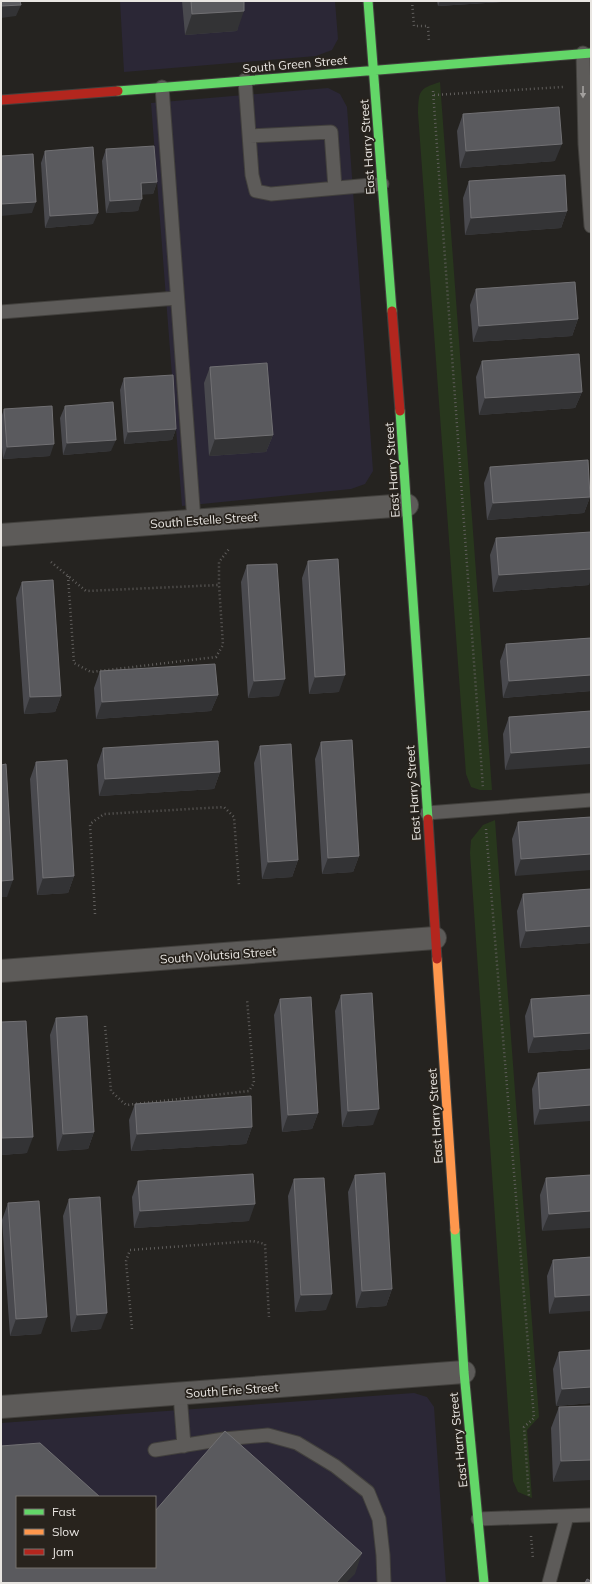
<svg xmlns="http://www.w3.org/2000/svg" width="592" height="1584" font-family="Mulish,sans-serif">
<rect width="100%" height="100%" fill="#252320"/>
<path fill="#2b2736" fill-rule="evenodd" d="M120,1H335L338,39L332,50L316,56L124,72Z
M328,88L340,94L347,107L373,471L365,484L351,489L182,506L151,103Z
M414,1393L427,1397L434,1407L446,1583H1V1423ZM17,1497H155V1567H17Z"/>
<path fill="#28371d" d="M440,82L492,790H480L471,787L466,774L418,113C419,91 418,89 440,82Z
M495,820L539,1417L527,1430L532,1498L518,1492L513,1481L470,853L471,840L483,825Z"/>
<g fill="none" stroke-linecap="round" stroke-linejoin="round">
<g stroke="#42403d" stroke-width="15">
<path id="lane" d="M583,53L585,144L591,226
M245,80L252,175L256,191L271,194L382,184
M162,87L194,521
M250,136L331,132L335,188
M1,312L177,298
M427,813L591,800
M180,1394L184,1446
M155,1450L224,1439L268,1435L297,1443L335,1466L368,1492L379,1519L383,1555L384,1582
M478,1519L591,1515
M549,1583L567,1516"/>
</g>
<g stroke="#42403d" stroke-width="24">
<path id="street" d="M1,535L407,505
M1,971L435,938
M1,1407L464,1372"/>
</g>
<g stroke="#42403d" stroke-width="11">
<path id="fast" d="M368,1L392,311
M118,91L591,53
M400,411L428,819
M455,1230L464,1372L484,1583"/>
</g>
<g stroke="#42403d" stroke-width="11">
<path id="slow" d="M437,959L455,1230"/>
</g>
<g stroke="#42403d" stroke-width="11">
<path id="jam" d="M1,100L118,91
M392,311L400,411
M428,819L437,959"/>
</g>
<path stroke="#605e5c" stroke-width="2.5" stroke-dasharray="1 3" stroke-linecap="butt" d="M412,1L414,26H428L429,42
M433,91L483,788
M434,95L563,87
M51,562L86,591L219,585V562L229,549
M68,576L74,663L91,672L216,657L223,645L219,585
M486,829L534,1418L524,1427L529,1497
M95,914L90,824L104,814L224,807L234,817L239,885
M105,1026L111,1091L126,1105L249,1091L254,1083L247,999
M132,1329L126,1261L130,1250L253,1241L265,1244L269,1317
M531,1536L533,1559"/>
<use href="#lane" stroke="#5d5b59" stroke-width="13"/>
<use href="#street" stroke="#5d5b59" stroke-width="22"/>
<use href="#fast" stroke="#63d668" stroke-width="9"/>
<use href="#slow" stroke="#ff974d" stroke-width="9"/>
<use href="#jam" stroke="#b3261e" stroke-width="9"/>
</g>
<path fill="#49494e" d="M182,1H244L237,31L185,35Z
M437,1H516L438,6Z
M463,114L555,161L460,168L457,131Z
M106,149L157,182L153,194H142L138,211L106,213L102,161Z
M45,151L93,224L45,228L41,163Z
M469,181L567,211L561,228L465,235L463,198Z
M476,289L578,319L572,336L473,342L470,305Z
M482,361L582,392L575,408L479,415L476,377Z
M210,367L273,435L266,452L209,456L204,383Z
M124,378L176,429L172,440L124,444L120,390Z
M65,406L111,451L63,455L60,418Z
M4,409L50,456L3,459L1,436V418Z
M490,467L590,497L584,513L487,520L484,483Z
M496,538L589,585L493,592L490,555Z
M308,561L339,692L309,694L302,578Z
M247,565L279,696L248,698L241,582Z
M22,582L61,696L55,712L24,714L16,598Z
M591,638V691L503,698L500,661L506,644Z
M100,671L218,695L211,711L96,719L94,688Z
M591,711L505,770L503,734L509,717Z
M321,742L359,856L353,872L322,874L315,759Z
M260,746L298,860L292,877L262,879L254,763Z
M103,748L220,772L214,789L99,796L97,765Z
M36,762L74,876L68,893L37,895L30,779Z
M591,817L515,876L512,839L518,822Z
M591,889V943L520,948L517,911L523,894Z
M341,995L373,1125L342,1127L335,1011Z
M591,995V1049L528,1053L525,1016L531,999Z
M280,999L318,1113L312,1129L282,1132L274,1015Z
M56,1018L94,1132L88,1149L57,1151L50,1035Z
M1,1022L27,1153L1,1155Z
M591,1069L534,1125L532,1089L538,1073Z
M135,1104L252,1127L246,1144L131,1151L129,1120Z
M355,1175L392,1289L386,1306L356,1308L348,1192Z
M591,1175L542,1231L540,1195L546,1178Z
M294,1179L326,1310L295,1312L288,1196Z
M138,1181L249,1221L134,1228L132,1197Z
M69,1199L101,1329L71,1332L63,1216Z
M8,1203L41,1334L10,1336L2,1220Z
M591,1257L549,1314L547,1276L553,1260Z
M591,1350V1403L556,1406L553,1369L559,1352Z
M591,1406L553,1482L551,1428L559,1407Z"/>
<path fill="#333335" d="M440,1H516L438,6Z
M21,5L16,16L1,18V6Z
M244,11L237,31L185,35L192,14Z
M562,144L555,161L460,168L466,151Z
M157,182L153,194L137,195L141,183Z
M142,199L138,211L106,213L110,201Z
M36,202L32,213L1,216V204Z
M567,211L561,228L465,235L471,218Z
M98,213L93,224L45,228L50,216Z
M578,319L572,336L473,342L479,326Z
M582,392L575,408L479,415L485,398Z
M176,429L172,440L124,444L128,432Z
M273,435L266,452L209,456L215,439Z
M116,440L111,451L63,455L67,443Z
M54,444L50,456L3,459L7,447Z
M590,497L584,513L487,520L493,503Z
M591,569V580L589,585L493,592L499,575Z
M345,675L339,692L309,694L315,677Z
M591,675V691L503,698L509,681Z
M285,679L279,696L248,698L254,681Z
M218,695L211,711L96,719L102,702Z
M61,696L55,712L24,714L30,697Z
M591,747V764L505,770L511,753Z
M220,772L214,789L99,796L105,779Z
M591,854V870L515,876L521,859Z
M359,856L353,872L322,874L328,858Z
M298,860L292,877L262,879L268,862Z
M74,876L68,893L37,895L43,878Z
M13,880L7,897H1V881Z
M591,926V943L520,948L526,931Z
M591,1033V1049L528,1053L534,1037Z
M591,1105V1121L534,1125L540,1109Z
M379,1109L373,1125L342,1127L348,1111Z
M318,1113L312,1129L282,1132L288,1115Z
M252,1127L246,1144L131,1151L137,1134Z
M94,1132L88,1149L57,1151L63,1134Z
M33,1137L27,1153L1,1155V1143L2,1138Z
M255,1204L249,1221L134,1228L140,1211Z
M591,1211V1228L542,1231L549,1214Z
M392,1289L386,1306L356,1308L362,1291Z
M332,1294L326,1310L295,1312L301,1295Z
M591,1295V1311L549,1314L555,1297Z
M107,1313L101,1329L71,1332L77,1315Z
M47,1317L41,1334L10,1336L16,1319Z
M591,1387V1403L556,1406L562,1389Z
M591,1460V1480L553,1482L561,1461Z
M362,1553L355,1574L346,1583H336Z"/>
<path fill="#5a5a5e" stroke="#717073" d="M1,1H20L21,5L1,6Z
M191,1H244V11L192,14Z
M559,107L562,144L466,151L463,114Z
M154,146L157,182L141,183L142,199L110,201L106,149Z
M93,147L98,213L50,216L45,151Z
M33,154L36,202L1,204V156Z
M565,175L567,211L471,218L469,181Z
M575,282L578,319L479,326L476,289Z
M579,354L582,392L485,398L482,361Z
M267,363L273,435L215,439L210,367Z
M173,375L176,429L128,432L124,378Z
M113,402L116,440L67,443L65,406Z
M52,406L54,444L7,447L4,409Z
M588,460L590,497L493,503L490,467Z
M591,532V569L499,575L496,538Z
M338,559L345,675L315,677L308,561Z
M277,564L285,679L254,681L247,565Z
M53,580L61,696L30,697L22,582Z
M591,638V675L509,681L506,644Z
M215,664L218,695L102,702L100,671Z
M591,711V747L511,753L509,717Z
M352,740L359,856L328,858L321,742Z
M218,741L220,772L105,779L103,748Z
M291,744L298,860L268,862L260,746Z
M67,760L74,876L43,878L36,762Z
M6,764L13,880L1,881V765Z
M591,817V854L521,859L518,822Z
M591,889V926L526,931L523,894Z
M372,993L379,1109L348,1111L341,995Z
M591,995V1033L534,1037L531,999Z
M311,997L318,1113L288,1115L280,999Z
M87,1016L94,1132L63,1134L56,1018Z
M26,1021L33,1137L2,1138L1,1114V1022Z
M591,1069V1105L540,1109L538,1073Z
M251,1096L252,1127L137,1134L135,1104Z
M385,1173L392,1289L362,1291L355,1175Z
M253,1174L255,1204L140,1211L138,1181Z
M591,1175V1211L549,1214L546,1178Z
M324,1178L332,1294L301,1295L294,1179Z
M100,1197L107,1313L77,1315L69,1199Z
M39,1201L47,1317L16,1319L8,1203Z
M591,1257V1295L555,1297L553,1260Z
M591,1350V1387L562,1389L559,1352Z
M591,1406V1460L561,1461L559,1407Z
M225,1431L362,1553L336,1583H1V1446L40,1443L100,1497H17V1567H155V1511Z
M587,1579L591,1581V1583H585Z"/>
<defs><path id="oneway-solid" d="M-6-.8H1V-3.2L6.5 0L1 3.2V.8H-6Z"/></defs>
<use fill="#a3a09e" href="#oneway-solid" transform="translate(583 92) rotate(90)"/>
<g text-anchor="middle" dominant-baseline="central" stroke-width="3.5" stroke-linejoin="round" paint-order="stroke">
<g font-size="12" fill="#e9e6e2" stroke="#28231d">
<text transform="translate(295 64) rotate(-5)">South Green Street</text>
<text transform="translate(367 147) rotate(-94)">East Harry Street</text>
<text transform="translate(392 470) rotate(-94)">East Harry Street</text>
<text transform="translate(204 520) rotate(-4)">South Estelle Street</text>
<text transform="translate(413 793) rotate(-94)">East Harry Street</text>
<text transform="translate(218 955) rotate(-4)">South Volutsia Street</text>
<text transform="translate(435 1116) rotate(-94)">East Harry Street</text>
<text transform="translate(232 1390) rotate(-4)">South Erie Street</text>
<text transform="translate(458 1440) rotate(-96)">East Harry Street</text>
</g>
</g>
<rect width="592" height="1584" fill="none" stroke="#e9e6e2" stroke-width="4"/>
<rect x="16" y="1496" width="140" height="72" fill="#28231d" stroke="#75716c"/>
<rect x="24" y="1509" width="20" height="6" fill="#63d668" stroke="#75716c"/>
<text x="52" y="1516" font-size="12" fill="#e9e6e2">Fast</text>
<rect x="24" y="1529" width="20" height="6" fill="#ff974d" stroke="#75716c"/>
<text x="52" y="1536" font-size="12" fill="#e9e6e2">Slow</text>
<rect x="24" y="1549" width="20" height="6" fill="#b3261e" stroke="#75716c"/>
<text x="52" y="1556" font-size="12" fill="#e9e6e2">Jam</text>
</svg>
